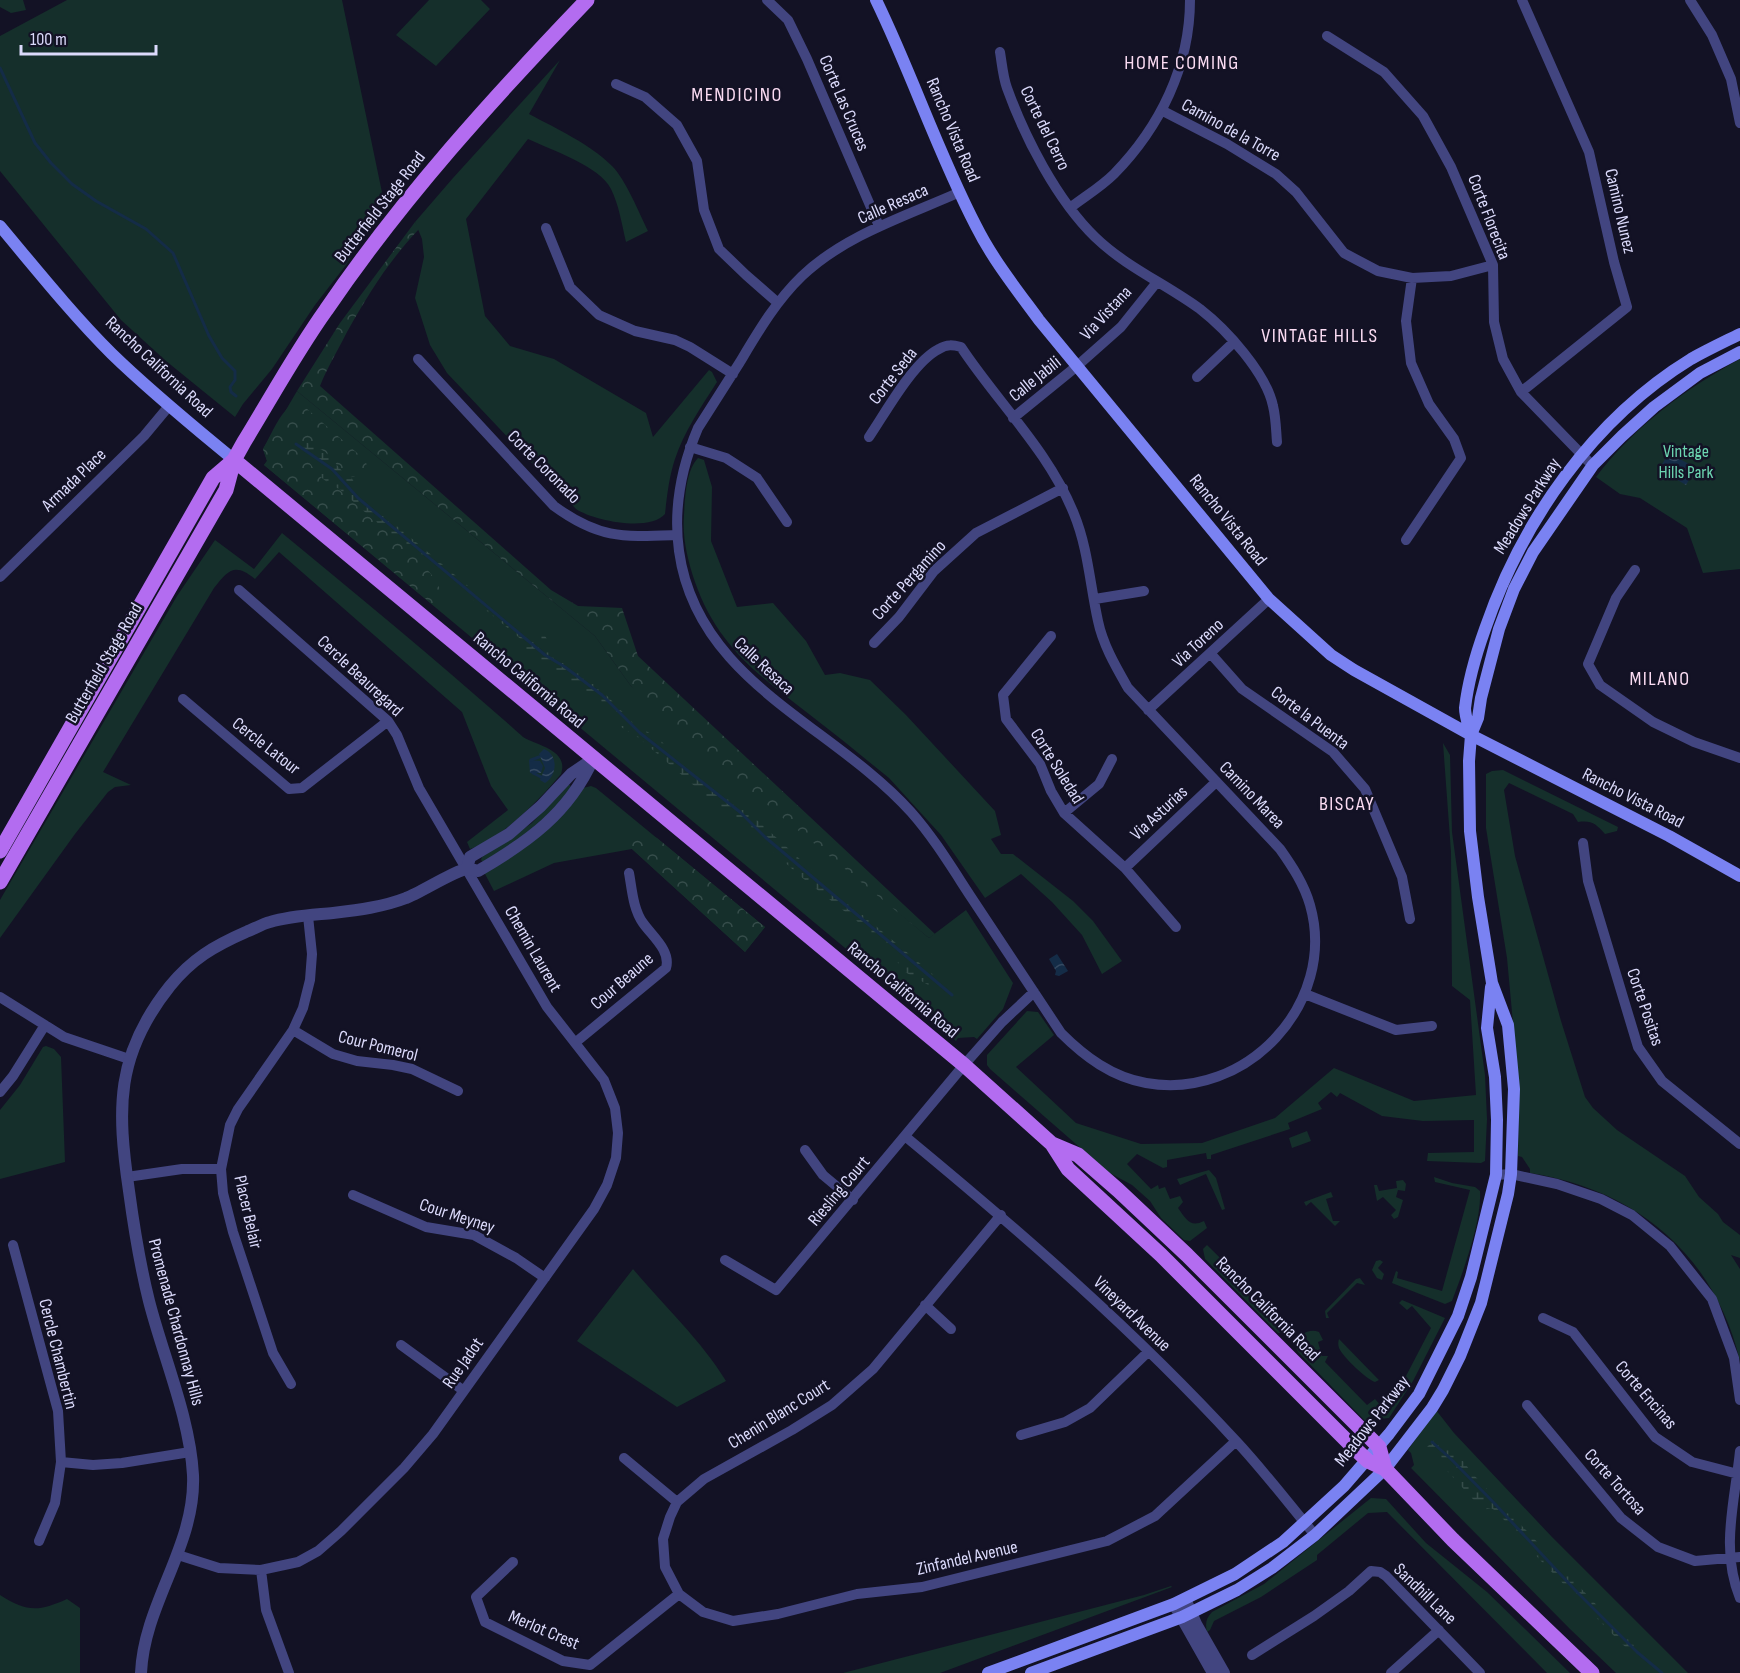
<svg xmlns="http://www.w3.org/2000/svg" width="1740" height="1673" font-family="'Sofia Sans Condensed',sans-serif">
<defs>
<pattern id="forest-crowns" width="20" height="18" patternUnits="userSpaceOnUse" patternTransform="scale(1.5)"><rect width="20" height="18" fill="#152f2b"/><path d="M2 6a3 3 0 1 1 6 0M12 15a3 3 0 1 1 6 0" fill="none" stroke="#364d4b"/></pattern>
<pattern id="wetland-marsh" width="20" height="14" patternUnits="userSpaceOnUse" patternTransform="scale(1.5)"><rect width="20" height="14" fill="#152f2b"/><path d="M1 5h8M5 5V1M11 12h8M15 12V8" fill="none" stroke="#364d4b"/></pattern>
<pattern id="water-waves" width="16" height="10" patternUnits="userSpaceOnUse" patternTransform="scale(1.5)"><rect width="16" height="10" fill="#142c47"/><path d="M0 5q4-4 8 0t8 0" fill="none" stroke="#364a62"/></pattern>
</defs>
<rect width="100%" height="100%" fill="#131225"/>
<path fill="#152f2b" d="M0,0H23L26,10L11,13L0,7Z
M67,0H342L384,202L346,265L315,305L272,369L243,404L235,417L166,361L121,320L0,171V36Z
M429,0H481L490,9L436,66L396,35Z
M560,60L529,114C557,129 590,144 612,166C626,180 639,213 648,231L626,242C622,225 619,205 611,189C600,166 551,150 528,139L466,219L485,316L510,346L554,359L646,413L653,437L709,370L712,372L717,382C701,407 684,432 675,459C669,477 667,496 665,514C650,532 594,521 576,509C572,505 567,500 563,496L447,373L430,345L415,298L424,257L422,239L415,222L453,178Z
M1740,359V569L1703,573L1687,528L1640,498L1620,494L1596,477C1634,427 1685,389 1740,359Z
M297,391L595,636L631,686L929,938L966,910L1013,983L1003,1009L977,1039L974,1037L958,1038L956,1041L939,1026L264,465L267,461L263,449Z
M698,458L704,460L712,487L711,541L737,607L773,603L806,641L825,675L840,673L870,680L906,715L995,811L1001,835L991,839L1001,854H1013L1073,901L1093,921L1122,961L1102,974L1082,935L1052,902L1021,874L985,898L941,835L889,778C864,758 839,737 814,718C761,677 718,648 695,582C688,561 682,538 684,515C685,498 686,470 698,458Z
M282,533C360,597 437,661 513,728C516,731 520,734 523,737C538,746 569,750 561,774C541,798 501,840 470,849L467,842L508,810L491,786L462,712L279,552L255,579C235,562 228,570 214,588L103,772L131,785L115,787L108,792L75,834L0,938V900L177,596L215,540L254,569Z
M1443,743L1450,755L1452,832L1485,1075L1487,1119L1485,1161L1481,1163L1427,1161L1428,1153L1474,1152V1120L1423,1121L1382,1116L1340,1093L1337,1097L1331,1092L1318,1103L1322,1109L1288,1123L1290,1129L1211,1155V1159H1207L1206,1153L1167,1160V1167L1163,1168L1137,1154L1127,1164L1151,1189L1158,1185L1159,1189L1165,1187L1170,1199L1180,1196L1183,1202L1178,1208C1186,1219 1190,1228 1204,1221L1207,1228L1190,1241L1184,1240L1161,1218L1150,1201L1132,1185L1108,1172L990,1069L987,1065V1055L1027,1011L1038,1012L1054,1035L1016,1067L1076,1123L1141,1144L1202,1143L1275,1118L1334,1068L1414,1101L1476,1095L1470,1000L1452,986L1451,852Z
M1503,770L1618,827L1617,831L1605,834C1596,824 1592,820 1578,822L1573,814L1509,783L1504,790L1515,856L1561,1021L1585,1097L1593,1108L1617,1130L1685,1176L1699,1197L1718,1214L1723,1222L1740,1235V1258L1731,1255L1740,1269V1361C1715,1255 1635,1189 1530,1173V1169L1522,1157L1518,1156L1519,1088L1507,958L1486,828V774L1492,771Z
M567,785H570L571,788C544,822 520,840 483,862L481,860L482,857L532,823Z
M591,786L596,788L765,927L745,952L632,849L554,863L494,891L484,872L583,788Z
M46,1046L54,1049L61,1057L65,1162L0,1179V1110L20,1085L43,1047Z
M1307,1131L1311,1141L1292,1148L1289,1138Z
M1209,1170L1216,1178L1225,1209L1222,1210L1206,1174L1180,1185L1177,1179Z
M1434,1177L1452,1183L1475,1187L1480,1191C1482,1221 1463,1272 1452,1301L1445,1304L1392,1283L1396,1271L1398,1272L1397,1278L1442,1291L1470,1190L1435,1182Z
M1403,1180L1406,1184L1405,1191L1398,1190L1396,1197L1403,1200L1398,1217L1394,1219L1391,1215L1396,1210L1383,1197L1377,1201L1374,1185H1377L1379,1191L1397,1188L1396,1181Z
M1331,1192L1333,1197L1326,1199L1333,1221H1340L1335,1226L1311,1202L1306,1206L1304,1202Z
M1207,1245L1282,1319L1290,1328L1284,1333H1278L1205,1259L1203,1249Z
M1380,1260L1383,1262L1378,1268L1384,1274L1382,1280L1377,1278L1372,1270L1376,1261Z
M633,1269C664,1306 701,1340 726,1381L677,1407L577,1341Z
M1360,1278L1365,1285L1357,1283L1327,1313L1329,1318H1326L1325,1311L1356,1279Z
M1402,1300L1445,1318L1413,1381L1389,1418L1371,1420L1368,1424L1298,1352L1294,1344C1300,1335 1308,1328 1319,1332L1323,1340L1318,1342L1322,1356H1328L1325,1362L1367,1405L1375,1399L1382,1407L1391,1400L1387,1394L1406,1376L1431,1328L1412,1306L1407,1310L1399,1303Z
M1339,1339L1374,1375L1379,1380L1375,1382C1366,1379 1343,1357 1339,1348C1338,1344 1338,1343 1339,1339Z
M1436,1410L1454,1433L1552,1537L1688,1673H1616L1570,1629L1411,1468L1414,1465L1411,1453L1408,1450Z
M1371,1498L1386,1499L1426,1543L1487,1592L1570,1673H1547L1387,1512L1368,1513L1317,1555V1560L1261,1597L1214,1621L1210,1630L1207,1632C1205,1624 1206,1618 1212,1612L1264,1584Z
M1171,1586L1172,1587L940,1673H843L1144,1595Z
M0,1595C27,1612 38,1612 67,1599L80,1608V1673H0Z"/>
<path fill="url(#forest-crowns)" d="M415,222L419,229C388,262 369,293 347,332C338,350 327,368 320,386L551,590L578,606L622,608L638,656L935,934L929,938L653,711L631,686L595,636L297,391L340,323Z
M298,401L365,460L368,468L366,474C345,486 337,459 322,450C316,447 306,446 298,445L299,449L323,479L344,493L374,521L415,556L431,574L439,587L442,596L432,604L264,465L267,461L263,449C272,434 281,408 298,401Z
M649,835L657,838L765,927L745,952L632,849L631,843L636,838Z"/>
<path fill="url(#wetland-marsh)" d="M304,442L311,444L329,456L342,471L351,477L360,492L391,521L526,635L531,636L539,629L544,634L552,648L587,675L634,724L658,738L680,760L746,810L838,894L936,977L937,982L932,987L905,972L890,952L863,926L800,876L741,823L715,808L713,802L639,738L621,727L606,709L541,660L522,652L525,643C466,591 401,547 344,493C338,487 328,484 322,478C313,469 307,458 299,449L298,445Z
M1439,1435L1454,1449L1472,1473L1639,1650L1634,1654L1622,1644L1541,1561L1496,1511L1491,1508L1483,1510L1439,1462L1425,1449Z"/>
<path fill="url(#water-waves)" d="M1669,453L1696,468L1686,485L1659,469Z
M544,749C559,755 557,776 545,783L540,780L545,768L539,754Z
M529,760L540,761L543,766L541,773H530Z
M1057,954L1068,971L1059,976L1055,975L1056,971L1049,959Z"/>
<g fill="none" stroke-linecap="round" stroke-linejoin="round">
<path stroke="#142c47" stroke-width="3" d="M0,68L35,143L51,163L72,184L96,201L146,229L173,253L209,336L222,358L235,371V380L230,387L231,392L236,396
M296,444L332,469L358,498L545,655L565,667L602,695L640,733L740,812L765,837L952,995
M531,760L539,757
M533,773L541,777
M1432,1442L1451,1459L1495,1504L1576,1591L1637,1652L1662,1673"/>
<path stroke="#424580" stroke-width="10" d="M767,0L788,20L807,59L879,226
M1690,0L1712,35L1731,79L1740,123
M1327,36L1384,72L1423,116L1451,167L1493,265L1494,322L1503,359L1521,392L1588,461
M1000,52C1002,64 1003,77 1007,88C1025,138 1057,200 1095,237C1126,267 1166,284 1200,309C1227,330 1266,373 1273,406C1276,418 1276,431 1277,442
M616,84L645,97L677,125L697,161L704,210L719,249L746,275L778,303
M1163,111L1227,144L1276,174L1296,192L1344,253L1378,271L1412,278L1451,276L1493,265
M1070,208C1084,197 1101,187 1114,174C1160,127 1190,66 1190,0
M546,228L570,287L599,315L635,331L675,340L690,347L733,374
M418,359L554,506C599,539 623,537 676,535
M1197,377L1234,342
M1521,392L1627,307L1614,262L1589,152L1522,0
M1013,418L1077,366L1121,327L1157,282
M869,437C886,412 913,362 939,349C947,344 953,345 961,347C998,403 1049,451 1074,514C1088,548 1090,585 1098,621C1103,645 1116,667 1128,688L1280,849C1292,866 1304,884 1310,905C1338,1003 1246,1101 1146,1083C1112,1077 1085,1057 1061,1033C1031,988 1001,942 971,897C952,868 934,838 911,812C832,724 697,682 679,551C673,508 681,468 698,428C712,406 726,384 740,362C758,332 776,301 802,276C845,235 906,216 960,192
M690,447L726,458L757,478L787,522
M1406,540L1461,458L1454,439L1429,404L1411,363L1406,321L1412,278
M1635,570L1616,598L1588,664L1600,685L1653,722L1694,742L1740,758
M0,577L144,436L169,406
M1095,599L1144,591
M1051,636L1003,695L1006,719L1040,764L1051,791L1064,813L1125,868L1176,927
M874,643L899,617L934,571L976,533L1063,488
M1211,654L1242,689L1333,752L1365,789L1402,877L1410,919
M183,699L289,789L302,788L388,721
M1148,710L1269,599
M1064,813L1099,784L1112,759
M1583,843L1588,881L1638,1047L1662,1081L1740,1144
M1125,868L1216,782
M1305,994L1396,1030L1432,1026
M0,997L64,1037L129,1059
M293,1030L333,1054L357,1061L393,1065L412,1069L458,1091
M576,1042L666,968C671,951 653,937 643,923C633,909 632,889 629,873
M0,1092L13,1076L45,1025
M906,1137C1021,1232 1135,1331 1236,1441C1264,1471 1289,1504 1315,1535
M805,1150L823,1175L853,1200
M1496,1175L1511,1174L1557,1184L1601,1199L1632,1215L1670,1246L1712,1299L1734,1358L1740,1400
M127,1177L182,1169H221
M353,1195L426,1227L474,1235L516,1258L545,1278
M1001,1215L873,1369L832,1405L792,1430L704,1479L677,1502L670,1517L663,1539L665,1567L679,1594L703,1612L733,1621L778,1614L857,1594L922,1587L1107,1541L1155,1516L1236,1441
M13,1245L58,1411L61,1462L55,1503L39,1541
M725,1260L776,1290L964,1065L1002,1022L1034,992
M925,1305L951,1329
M1543,1318L1573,1332L1655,1437L1692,1462L1738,1474
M401,1345L464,1391
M291,1384L273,1353L233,1232L223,1193L221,1169L230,1125L238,1109L293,1030L303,1008L310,980L312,954L308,916
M1527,1405L1621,1518L1658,1547L1695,1561L1740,1557
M1021,1435L1065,1422L1090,1408L1148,1352
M1740,1451C1735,1501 1720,1549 1740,1598
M624,1458L677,1502
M61,1462L93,1465L122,1463L190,1452
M178,1555L219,1568L261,1570L298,1562L318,1551L341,1531L404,1468L433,1434L594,1209L607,1185L616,1158L618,1133L615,1108L604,1080L547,1007L419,788L397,735L388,721L239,590
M513,1562L476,1597L485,1622L563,1661L590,1665L679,1594
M261,1570L266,1610L289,1673
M1252,1655L1314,1616L1349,1591L1371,1571L1380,1572L1386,1576L1480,1673
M1391,1673L1439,1630"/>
<path stroke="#424580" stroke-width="12" d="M467,869L470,857L509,834L541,806L571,774L593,759
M1185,1599L1196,1624L1224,1673
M1174,1604L1213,1673
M141,1673C144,1603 196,1546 193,1475C190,1418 163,1356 149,1301C140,1265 134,1228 129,1191C117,1109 115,1055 170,986C192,959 214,946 246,932C254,929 262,924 270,922C290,916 313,915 333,913C358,910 383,907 406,898C420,893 457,869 468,869C472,869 475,870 478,871C528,842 569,813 593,759"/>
<path stroke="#7a82f2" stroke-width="12" d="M876,0C912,74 938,153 976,226C993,260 1017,290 1039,320L1269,599L1331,655L1354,670L1471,735L1669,836L1740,876
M0,226C36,269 72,314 112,354C151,392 193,426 234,460
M1471,735C1469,727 1465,717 1465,708C1468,682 1476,654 1485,629C1522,521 1593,419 1691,359C1707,350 1724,342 1740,334
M988,1673L1174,1604L1235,1574L1283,1542L1344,1486L1389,1434L1419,1394L1458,1316L1471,1277L1496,1175L1497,1120L1495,1077L1487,1028L1491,987
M1031,1673L1182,1617L1237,1590L1272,1568L1315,1535L1385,1469L1432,1408L1443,1390L1460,1356L1481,1303L1508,1194L1511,1174L1514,1089L1508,1025L1492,983L1478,897L1470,831L1469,761L1471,735L1478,718L1481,698L1499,629L1514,589L1533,552L1593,465L1622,436L1654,407L1700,373L1740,352"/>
<path stroke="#b36cf0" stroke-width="15" d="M234,460L964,1065L1052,1144L1068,1169L1161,1255L1353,1447L1368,1461L1385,1469L1453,1540L1592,1673
M0,851L213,478L234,460
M0,882L226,490L234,460L244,442C271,398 296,352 326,310C402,198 494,97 587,0
M1052,1144L1078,1155L1118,1190L1187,1255L1379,1447L1385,1469"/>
</g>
<g text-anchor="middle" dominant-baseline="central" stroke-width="5" stroke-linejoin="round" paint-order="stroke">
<g font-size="18" fill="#dbdafb" stroke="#131225">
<text transform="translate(844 103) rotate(67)">Corte Las Cruces</text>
<text transform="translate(1045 128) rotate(64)">Corte del Cerro</text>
<text transform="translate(953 130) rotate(67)">Rancho Vista Road</text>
<text transform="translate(1231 130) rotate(29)">Camino de la Torre</text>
<text transform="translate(893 204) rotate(-24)">Calle Resaca</text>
<text transform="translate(380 207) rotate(-52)">Butterfield Stage Road</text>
<text transform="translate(1620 211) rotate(77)">Camino Nunez</text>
<text transform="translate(1489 217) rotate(69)">Corte Florecita</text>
<text transform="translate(1106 313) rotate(-47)">Via Vistana</text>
<text transform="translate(159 367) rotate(43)">Rancho California Road</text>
<text transform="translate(893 376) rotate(-52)">Corte Seda</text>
<text transform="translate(1035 379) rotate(-39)">Calle Jabili</text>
<text transform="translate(544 467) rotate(45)">Corte Coronado</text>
<text transform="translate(74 480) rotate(-44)">Armada Place</text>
<text transform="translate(1527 506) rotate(-58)">Meadows Parkway</text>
<text transform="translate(1228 520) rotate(51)">Rancho Vista Road</text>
<text transform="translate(909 580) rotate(-48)">Corte Pergamino</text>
<text transform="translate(1198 643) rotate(-43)">Via Toreno</text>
<text transform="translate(104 663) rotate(-60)">Butterfield Stage Road</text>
<text transform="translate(764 666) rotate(43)">Calle Resaca</text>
<text transform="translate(360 676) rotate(43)">Cercle Beauregard</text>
<text transform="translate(529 680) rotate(40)">Rancho California Road</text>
<text transform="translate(1310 718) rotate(37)">Corte la Puenta</text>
<text transform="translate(266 746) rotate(38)">Cercle Latour</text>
<text transform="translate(1057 766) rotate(58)">Corte Soledad</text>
<text transform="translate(1252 795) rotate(46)">Camino Marea</text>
<text transform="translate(1633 798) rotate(27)">Rancho Vista Road</text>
<text transform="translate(1159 813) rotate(-43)">Via Asturias</text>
<text transform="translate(533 949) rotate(60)">Chemin Laurent</text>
<text transform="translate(622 981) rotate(-41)">Cour Beaune</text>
<text transform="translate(903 990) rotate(40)">Rancho California Road</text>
<text transform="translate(1645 1007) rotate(71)">Corte Positas</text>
<text transform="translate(378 1046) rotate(14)">Cour Pomerol</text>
<text transform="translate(839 1191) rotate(-50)">Riesling Court</text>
<text transform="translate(248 1212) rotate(77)">Placer Belair</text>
<text transform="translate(457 1216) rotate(18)">Cour Meyney</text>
<text transform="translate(1268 1309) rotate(45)">Rancho California Road</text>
<text transform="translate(1132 1314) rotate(44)">Vineyard Avenue</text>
<text transform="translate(176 1322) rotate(75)">Promenade Chardonnay Hills</text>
<text transform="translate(58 1354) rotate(76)">Cercle Chambertin</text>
<text transform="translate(463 1363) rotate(-55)">Rue Jadot</text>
<text transform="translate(1646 1395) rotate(49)">Corte Encinas</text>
<text transform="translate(779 1414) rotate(-32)">Chenin Blanc Court</text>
<text transform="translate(1372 1421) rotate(-52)">Meadows Parkway</text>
<text transform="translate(1615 1482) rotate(48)">Corte Tortosa</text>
<text transform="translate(967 1558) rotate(-13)">Zinfandel Avenue</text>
<text transform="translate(1425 1594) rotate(44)">Sandhill Lane</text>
<text transform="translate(544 1630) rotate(23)">Merlot Crest</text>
</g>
<g font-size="18" fill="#6cd5b1" stroke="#131225">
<text x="1686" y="451">Vintage<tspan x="1686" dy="21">Hills Park</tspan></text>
</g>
<g font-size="20" letter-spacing="1.5" fill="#fbdcf3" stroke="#131225">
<text x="1182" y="63">HOME COMING</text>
<text x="737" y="95">MENDICINO</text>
<text x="1320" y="336">VINTAGE HILLS</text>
<text x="1660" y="679">MILANO</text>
<text x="1347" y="804">BISCAY</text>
</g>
</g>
<path d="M21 45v9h135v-9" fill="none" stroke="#dbdafb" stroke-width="3"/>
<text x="30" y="45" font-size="18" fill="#dbdafb" stroke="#131225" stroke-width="4.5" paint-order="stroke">100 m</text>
</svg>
